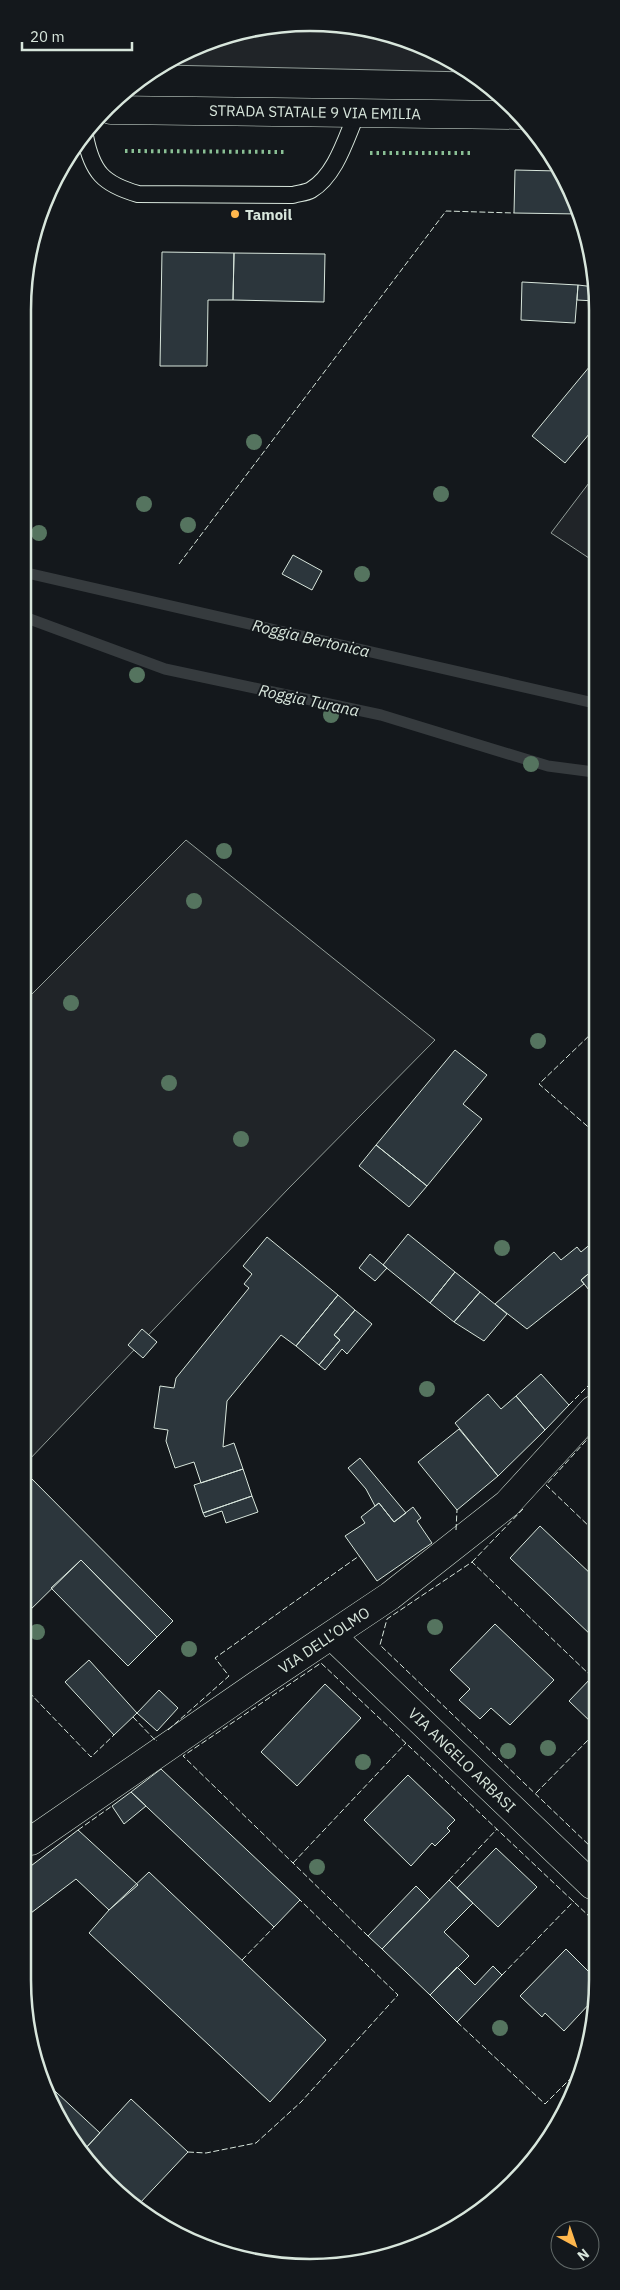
<svg xmlns="http://www.w3.org/2000/svg" width="620" height="2290" font-family="'IBM Plex Sans',sans-serif">
<rect width="100%" height="100%" fill="#14181c"/>
<path fill="#202428" stroke="#939e99" d="M254,28H366L453,61L467,72L165,65Z
M595,475V562L551,533Z
M186,840L435,1040L288,1189L27,1462L24,1460L26,1000Z"/>
<g fill="none" stroke-linecap="round" stroke-linejoin="round">
<path stroke="#363b3e" stroke-width="11" d="M27,573L594,703
M27,618L165,669L381,715L548,766L594,772"/>
</g>
<path fill="#2c363c" stroke="#d8e6dc" d="M515,170L558,171L576,200L579,214L514,213Z
M162,252L234,253L233,300H208L207,366H160Z
M234,253L325,254L324,302L233,300Z
M522,282L578,285L575,323L521,320Z
M578,285L595,287V301L577,300Z
M595,360V427L565,463L532,436Z
M293,555L322,571L312,590L282,574Z
M455,1050L487,1075L463,1104L482,1119L427,1186L376,1145Z
M376,1145L427,1186L409,1207L359,1166Z
M408,1234L455,1272L430,1303L383,1265Z
M267,1237L338,1295L296,1346L281,1335L227,1401L223,1447L234,1443L243,1469L201,1483L194,1462L175,1468L166,1441L168,1430L154,1428L160,1386L174,1388L176,1378L249,1288L244,1284L252,1274L243,1266Z
M593,1242V1270L581,1280L584,1284L527,1329L495,1304L554,1252L561,1260L577,1247L581,1252Z
M370,1254L387,1268L375,1281L359,1268Z
M593,1270V1295L581,1280Z
M455,1272L480,1292L454,1322L430,1303Z
M480,1292L507,1314L484,1341L454,1322Z
M338,1295L355,1310L334,1335L340,1340L319,1365L296,1346Z
M355,1310L372,1324L347,1354L342,1349L325,1370L319,1365L340,1340L334,1335Z
M142,1329L157,1342L143,1358L128,1345Z
M541,1374L569,1405L545,1430L516,1396Z
M488,1394L501,1409L516,1396L545,1430L498,1476L455,1423Z
M459,1429L498,1476L457,1510L418,1462Z
M360,1458L406,1513L394,1522L379,1503L375,1506L366,1489L348,1468Z
M243,1469L252,1496L203,1513L194,1485Z
M24,1471L173,1621L157,1637L81,1560L24,1616Z
M252,1496L258,1512L226,1523L222,1511L205,1517L203,1513Z
M379,1503L394,1522L413,1507L421,1518L417,1521L432,1543L377,1581L345,1536L365,1523L361,1517Z
M540,1526L593,1576V1637L510,1558Z
M81,1560L157,1637L128,1666L51,1588Z
M495,1624L554,1680L510,1725L491,1708L480,1719L459,1700L470,1689L450,1670Z
M89,1660L137,1713L114,1735L65,1682Z
M592,1677L593,1678V1724L569,1701Z
M325,1684L361,1718L297,1786L261,1752Z
M159,1690L178,1708L157,1731L137,1713Z
M161,1769L300,1900L274,1927L131,1792Z
M408,1775L455,1820L447,1828L450,1831L435,1846L432,1843L411,1866L364,1820Z
M131,1792L146,1806L124,1824L112,1806Z
M78,1830L138,1885L109,1910L76,1879L23,1919V1872Z
M496,1848L537,1887L498,1927L457,1888Z
M149,1872L326,2040L270,2102L89,1933L109,1910Z
M449,1880L473,1903L444,1932L469,1956L430,1995L382,1949Z
M416,1886L430,1900L382,1949L368,1936Z
M566,1949L592,1975V2001L564,2031L545,2013L542,2017L520,1996Z
M493,1966L502,1975L457,2022L430,1995L457,1967L475,1985Z
M42,2079L100,2133L83,2151L44,2090Z
M131,2099L188,2152L139,2204L83,2151Z"/>
<g fill="none" stroke-linecap="round" stroke-linejoin="round">
<g stroke="#d8e6dc" stroke-width="18">
<path id="service" d="M85,136C92,172 103,184 138,194L293,195C299,193 306,193 311,190C336,175 346,138 357,113"/>
</g>
<g stroke="#d8e6dc" stroke-width="29">
<path id="minor" d="M332,1636L592,1885
M31,1841L257,1685L390,1596L507,1504L593,1410"/>
</g>
<g stroke="#d8e6dc" stroke-width="29">
<path id="primary" d="M111,110L519,115"/>
</g>
<use href="#service" stroke="#14181c" stroke-width="16"/>
<use href="#minor" stroke="#14181c" stroke-width="28"/>
<use href="#primary" stroke="#14181c" stroke-width="28"/>
<path stroke="#8ac095" stroke-width="4" stroke-dasharray="2.5 4" stroke-linecap="butt" d="M125,151L286,152
M370,153H472"/>
<path stroke="#d8e6dc" stroke-width="1" stroke-dasharray="6 2.5" stroke-linecap="butt" d="M179,564L446,211L514,213
M594,1132L539,1084L594,1031
M569,1405L593,1381
M456,1530L457,1510
M593,1530L546,1485L593,1433
M472,1562L523,1509
M592,1677L472,1562L387,1619L380,1645L592,1848
M23,1686L91,1757L114,1735
M133,1717L156,1741L157,1740
M168,1730L229,1676L215,1658L359,1556
M536,1793L593,1735
M78,1830L112,1806
M293,1863L406,1743
M449,1880L497,1829
M368,1936L183,1756L321,1663L592,1919
M242,1960L274,1927
M502,1975L574,1901
M457,2022L545,2104L578,2071
M188,2152L206,2153L256,2143L301,2102L398,1995L300,1900"/>
</g>
<g fill="#55745f">
<circle cx="254" cy="442" r="8"/>
<circle cx="441" cy="494" r="8"/>
<circle cx="144" cy="504" r="8"/>
<circle cx="188" cy="525" r="8"/>
<circle cx="39" cy="533" r="8"/>
<circle cx="362" cy="574" r="8"/>
<circle cx="137" cy="675" r="8"/>
<circle cx="331" cy="715" r="8"/>
<circle cx="531" cy="764" r="8"/>
<circle cx="224" cy="851" r="8"/>
<circle cx="194" cy="901" r="8"/>
<circle cx="71" cy="1003" r="8"/>
<circle cx="538" cy="1041" r="8"/>
<circle cx="169" cy="1083" r="8"/>
<circle cx="241" cy="1139" r="8"/>
<circle cx="502" cy="1248" r="8"/>
<circle cx="427" cy="1389" r="8"/>
<circle cx="435" cy="1627" r="8"/>
<circle cx="37" cy="1632" r="8"/>
<circle cx="189" cy="1649" r="8"/>
<circle cx="548" cy="1748" r="8"/>
<circle cx="508" cy="1751" r="8"/>
<circle cx="363" cy="1762" r="8"/>
<circle cx="317" cy="1867" r="8"/>
<circle cx="500" cy="2028" r="8"/>
</g>
<circle fill="#ffb74d" stroke="#14181c" stroke-width="2" cx="235" cy="214" r="5"/>
<g text-anchor="middle" dominant-baseline="central" stroke-width="4" stroke-linejoin="round" paint-order="stroke">
<g font-size="15" fill="#d8e6dc" stroke="#14181c">
<text transform="translate(315 112) rotate(1)">STRADA STATALE 9 VIA EMILIA</text>
<text transform="translate(324 1640) rotate(-34)">VIA DELL’OLMO</text>
<text transform="translate(462 1760) rotate(44)">VIA ANGELO ARBASI</text>
</g>
<g font-size="15" font-weight="bold" fill="#d8e6dc" stroke="#14181c" text-anchor="start">
<text x="245" y="214">Tamoil</text>
</g>
<g font-size="16" font-style="italic" fill="#d8e6dc" stroke="#14181c">
<text transform="translate(311 638) rotate(13)">Roggia Bertonica</text>
<text transform="translate(309 700) rotate(12)">Roggia Turana</text>
</g>
</g>
<path d="M0 0H620V2290H0ZM310 31H310A279 279 0 0 1 589 310V1980A279 279 0 0 1 310 2259H310A279 279 0 0 1 31 1980V310A279 279 0 0 1 310 31Z" fill="#14181c" fill-rule="evenodd"/>
<path fill="none" stroke="#d8e6dc" stroke-width="2.5" d="M310 31H310A279 279 0 0 1 589 310V1980A279 279 0 0 1 310 2259H310A279 279 0 0 1 31 1980V310A279 279 0 0 1 310 31Z"/>
<g transform="translate(575 2245) rotate(140)"><circle r="24" fill="#14181c" stroke="#626a69"/>
<path d="M0-4L9 19L0 12L-9 19Z" fill="#ffb74d"/>
<text y="-8" font-size="14" font-weight="bold" text-anchor="middle" fill="#d8e6dc">N</text>
</g>
<path d="M22 42v8h110v-8" fill="none" stroke="#d8e6dc" stroke-width="2.5"/>
<text x="30" y="42" font-size="15" fill="#d8e6dc" stroke="#14181c" stroke-width="4" paint-order="stroke">20 m</text>
</svg>
